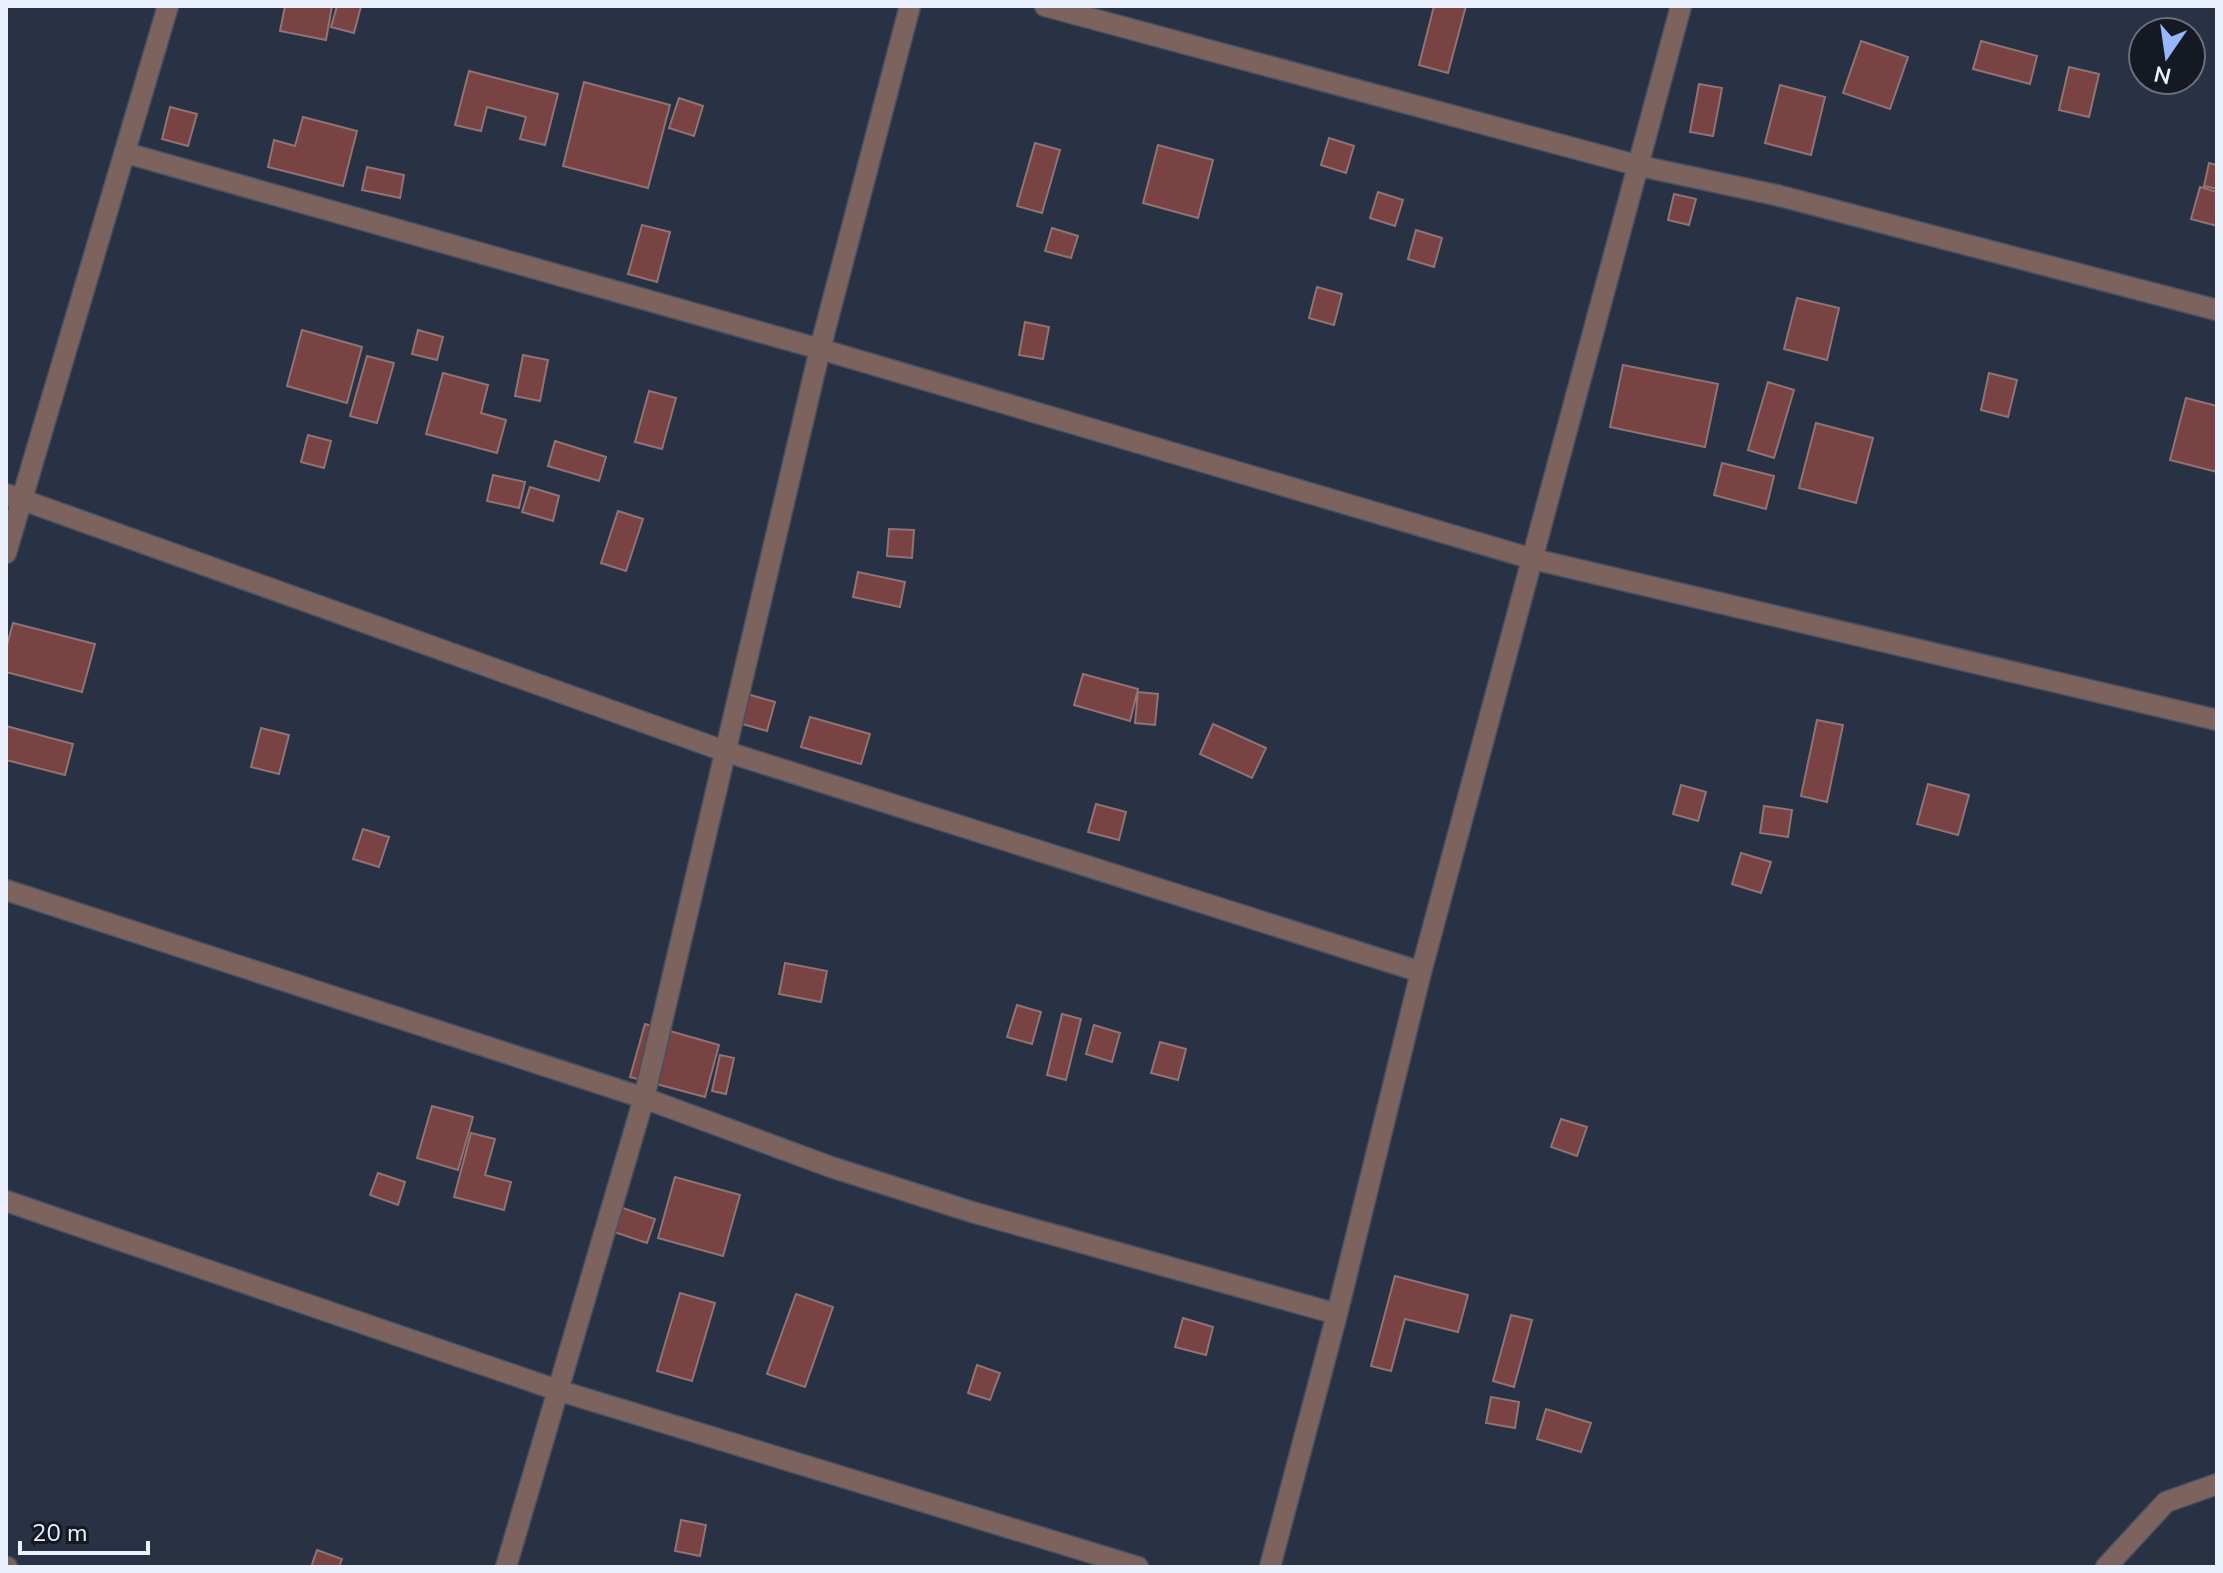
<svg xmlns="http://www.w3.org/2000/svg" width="2223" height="1573" font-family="'Nunito Sans',sans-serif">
<rect width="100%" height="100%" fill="#283244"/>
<path fill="#794343" stroke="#8f7473" stroke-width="2" d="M285,6H332L326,40L280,31Z
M337,6H361L354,33L331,27Z
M1434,6H1466L1448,73L1419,65Z
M1861,41L1908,57L1890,109L1843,93Z
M1981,41L2037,56L2030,84L1973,69Z
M2069,67L2099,74L2089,117L2059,110Z
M469,71L558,94L545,145L520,139L526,117L487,107L481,131L455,125Z
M584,82L670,105L648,188L563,166Z
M1699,84L1722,88L1713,136L1690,132Z
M1780,85L1825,97L1811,155L1765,143Z
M679,98L703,106L694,136L669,128Z
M170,107L197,114L188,146L162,139Z
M303,117L357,131L343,186L268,167L274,140L295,146Z
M1329,138L1354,146L1346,173L1321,165Z
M1035,143L1060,150L1042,213L1017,206Z
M1158,145L1213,160L1198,218L1143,203Z
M2209,163L2217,165V189L2204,186Z
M367,167L404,175L400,198L362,190Z
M2200,187L2217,192V226L2191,219Z
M1378,192L1403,200L1395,226L1370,218Z
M1674,194L1696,199L1689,225L1668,220Z
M642,225L670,232L657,282L628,274Z
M1052,228L1078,236L1071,258L1045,251Z
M1416,230L1442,238L1434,267L1408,259Z
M1317,287L1342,294L1334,325L1309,318Z
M1797,298L1839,308L1827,360L1784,349Z
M1025,322L1049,327L1043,359L1019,355Z
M302,330L362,347L347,403L287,386Z
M418,330L443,337L437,360L412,354Z
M523,355L548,360L540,401L515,396Z
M367,356L394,363L377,423L350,416Z
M1623,365L1718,384L1705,447L1610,427Z
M443,373L488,385L481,413L506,420L497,453L426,434Z
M1989,373L2017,380L2008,417L1981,410Z
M1768,382L1794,390L1774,458L1748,450Z
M649,391L676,398L662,449L635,442Z
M2186,398L2217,406V472L2170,460Z
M1816,423L1873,438L1856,503L1799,488Z
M308,435L331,441L324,468L301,462Z
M555,441L606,457L599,481L548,466Z
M1722,463L1774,476L1766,509L1714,495Z
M493,475L525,482L519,508L487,501Z
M530,487L559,496L553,521L522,512Z
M618,511L643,519L626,571L601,563Z
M889,529L914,530L912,558L887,556Z
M858,572L905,582L900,607L853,597Z
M13,623L95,644L82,692L6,672V649Z
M1083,674L1138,689L1130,721L1074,705Z
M1138,692L1158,694L1155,725L1135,723Z
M747,694L775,702L767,731L739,723Z
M810,717L870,734L861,764L801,747Z
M1817,720L1843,725L1827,802L1801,796Z
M1213,724L1266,748L1252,778L1200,754Z
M6,726L73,744L65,775L6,760Z
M261,728L289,735L279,774L251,767Z
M1928,784L1969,795L1958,835L1917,824Z
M1681,785L1706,792L1698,821L1673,814Z
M1096,804L1126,812L1119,840L1088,832Z
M1764,806L1792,810L1788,837L1760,833Z
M363,829L389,837L379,867L353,859Z
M1741,853L1771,862L1761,893L1732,884Z
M785,963L827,971L821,1002L779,994Z
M1017,1005L1041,1012L1032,1044L1007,1037Z
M1062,1014L1081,1019L1066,1080L1047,1075Z
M645,1024L719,1045L705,1097L630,1077Z
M1094,1025L1120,1033L1112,1062L1086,1054Z
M1160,1042L1186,1049L1178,1080L1151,1073Z
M720,1055L734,1058L726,1094L712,1091Z
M432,1106L473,1117L458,1170L417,1158Z
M1561,1119L1587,1127L1577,1156L1551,1147Z
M471,1133L495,1139L485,1175L511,1182L504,1210L454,1197Z
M378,1173L405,1182L398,1205L370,1195Z
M675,1177L740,1195L723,1256L658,1238Z
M617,1206L655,1219L647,1243L608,1230Z
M1395,1276L1468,1295L1458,1332L1405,1319L1391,1371L1371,1366Z
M680,1293L715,1303L692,1381L657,1371Z
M796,1294L833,1307L805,1387L767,1374Z
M1511,1315L1532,1320L1514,1387L1493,1381Z
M1183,1318L1213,1327L1206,1355L1175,1347Z
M977,1365L1000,1373L990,1400L968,1393Z
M1491,1397L1519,1402L1515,1428L1486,1423Z
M1546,1409L1591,1423L1581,1452L1537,1439Z
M681,1520L706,1525L700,1556L675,1551Z
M317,1550L342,1559L339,1567H311Z"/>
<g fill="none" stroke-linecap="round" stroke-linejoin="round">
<g stroke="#475061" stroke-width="23">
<path id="minor" d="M1045,6L1640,166L1776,195L2217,310
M126,153L820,349L1533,559L2217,720
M6,494L727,752L1421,972
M6,553L168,6
M6,890L644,1098L831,1167L972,1212L1337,1314
M6,1201L557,1390L1138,1567
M6,1567H7
M506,1567L644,1098L820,349L910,6
M1270,1567L1337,1314L1421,972L1681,6
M2106,1567L2166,1502L2217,1484"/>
</g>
<use href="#minor" stroke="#7c635e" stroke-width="20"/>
</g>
<rect width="2223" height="1573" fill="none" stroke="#eaf0fc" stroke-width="16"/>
<g transform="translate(2167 56) rotate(193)"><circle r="38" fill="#151a22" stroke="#6a7079" stroke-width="2"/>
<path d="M0-6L14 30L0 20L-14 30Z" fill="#96b6fd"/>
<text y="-12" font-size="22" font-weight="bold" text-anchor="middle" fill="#eaf0fc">N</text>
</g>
<path d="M20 1541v12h128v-12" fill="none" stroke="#eaf0fc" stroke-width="4"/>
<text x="32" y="1541" font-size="24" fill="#eaf0fc" stroke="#151a22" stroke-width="6" paint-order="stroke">20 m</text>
</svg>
